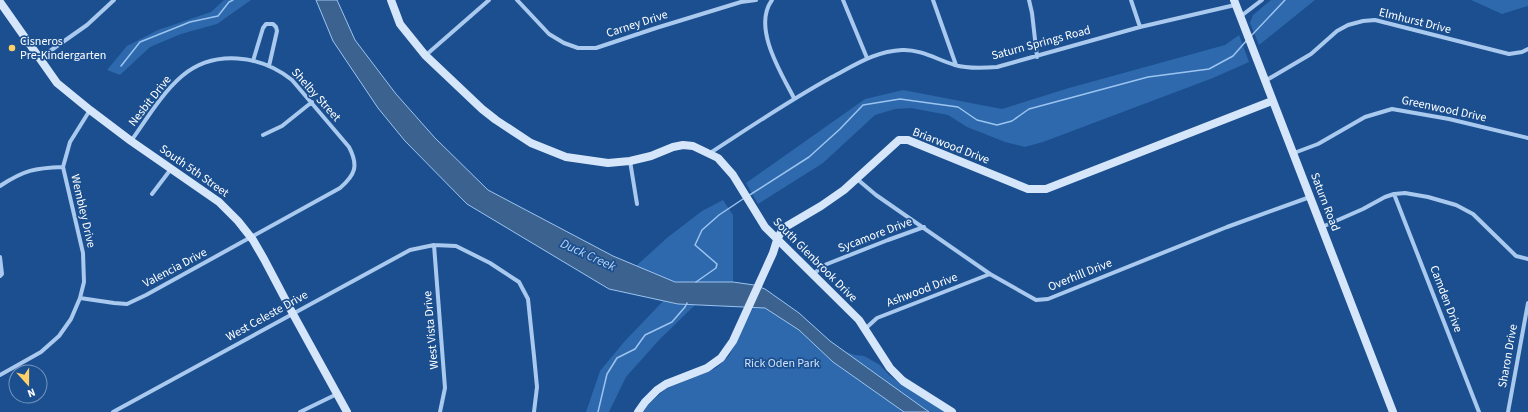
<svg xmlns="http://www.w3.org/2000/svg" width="1528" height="412" font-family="'Source Sans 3',sans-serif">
<rect width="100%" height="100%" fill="#1b4f8f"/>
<path fill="#2e69ad" d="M224,0H251L217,24L181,34L150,47L120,75L107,70L127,46L158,30L211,12Z
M1271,0H1315L1259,45L1250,23L1253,15Z
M1471,0H1528V6L1502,14Z
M1239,35L1249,62L1213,78L1043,142L1025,147L1005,142L967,127L948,115L911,108L895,109L875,115L823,163L758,204L746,183L865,99L903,90L1002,109L1069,88L1225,45Z
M723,200L733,215V282H675L636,266L668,237L702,211Z
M763,288L799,313L830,341L846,352L855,355L864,356L880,365L889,375L907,388L947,412H643L649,403L666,389L716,368L729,356Z
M664,300L678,304H696L659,340L626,377L609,412H586L600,371L624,342Z"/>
<path fill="#3c6290" stroke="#9cc4f0" d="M316,0H337L355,40L396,94L435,138L488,190L613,256L675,282H733L754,285L765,289L799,313L830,341L929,412H904L833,362L799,330L765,308L678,304L609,289L467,204L405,141L378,108L333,41Z"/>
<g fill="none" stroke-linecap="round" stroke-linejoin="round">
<path stroke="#9cc4f0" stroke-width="1.5" d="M1251,36L1285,0
M121,66L140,42L190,22L218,16L229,2L233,0
M748,196L809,157L840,129L863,105L900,99L958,107L977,120L997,125L1012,121L1029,109L1148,77L1209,69L1233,56L1247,40
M696,282L716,268L717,264L695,245L702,230L719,215L743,199
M598,412L607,374L617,358L635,349L645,335L672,322L685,307L687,303"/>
<path stroke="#a9c9ee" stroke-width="4" d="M517,0L549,34L564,43L578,48H596L656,28L741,2L756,0
M772,0C752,27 781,73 794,98
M843,0L867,58
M933,0L956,65
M1029,0L1032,13L1037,57
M1131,0L1140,27
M1241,16L1262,0
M426,55L489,0
M40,58L87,25L114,0
M253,61L263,28L266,24H273L276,27L277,31L269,66
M1265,81L1311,54L1337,31L1348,25L1363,21L1375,20L1509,54L1522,52L1528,49
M263,135L282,126L312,102
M710,153C750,127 790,100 832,77C855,65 876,51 902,50C920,49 938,60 955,65C968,69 984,68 997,67L1140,27L1235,5
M1294,153L1318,144L1365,117L1392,109L1449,119L1528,138
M630,161L637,204
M857,179L876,195L990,274L1036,300L1048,299L1227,227L1310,197
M0,186C24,170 35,168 63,167
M152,194L171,169
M1394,194L1479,412
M1322,227L1363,209L1385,197L1394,194L1405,193L1428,197L1456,205L1473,214L1516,256L1528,259
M434,245L445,388L440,412
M0,257L2,274L0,276
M813,275L822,266L888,240L924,227
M80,298L114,303L127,304L146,295L340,188C355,175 359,166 349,147L292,80C261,55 214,49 182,76C162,93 146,120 131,141
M865,329L877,318L990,274
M0,375L41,352L59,336L71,319L80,298L84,282L83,253L63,167L70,142L90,110
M113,412L410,250L434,245L456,246L490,263L519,282L528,299L534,356L537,387L534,412
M300,412L337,394
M1508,412L1528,303"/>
<path stroke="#d6e6fa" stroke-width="8" d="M391,0L400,24L425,55L482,109L496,120L531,143L566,157L608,163L630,161L651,156L673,147L683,145L693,146L718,158L733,175L765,227L859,320L890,368L903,381L952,412
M1234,0L1393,412
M0,2L57,83L90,110L131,141L219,202L238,221L253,240L264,259L293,314L347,412
M638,412L645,402L657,390L666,384L707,368L721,358L733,341L773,253L777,240L782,230L787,226L821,206L844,190L899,140H908L1028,189H1046L1272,101"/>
</g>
<circle fill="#ffd166" stroke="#1b4f8f" stroke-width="1.5" cx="12" cy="48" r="4"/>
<g text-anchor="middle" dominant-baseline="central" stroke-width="3.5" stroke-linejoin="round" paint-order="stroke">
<g font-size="12" fill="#fff" stroke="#1b4f8f">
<text transform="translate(1415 21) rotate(14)">Elmhurst Drive</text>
<text transform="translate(637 24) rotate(-18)">Carney Drive</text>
<text transform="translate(1041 43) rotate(-15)">Saturn Springs Road</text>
<text transform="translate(316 95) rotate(48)">Shelby Street</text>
<text transform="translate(150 101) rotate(-52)">Nesbit Drive</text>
<text transform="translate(1444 109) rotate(12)">Greenwood Drive</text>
<text transform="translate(951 146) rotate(21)">Briarwood Drive</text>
<text transform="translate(194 171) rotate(35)">South 5th Street</text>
<text transform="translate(1325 202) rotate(69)">Saturn Road</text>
<text transform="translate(83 211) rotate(77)">Wembley Drive</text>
<text transform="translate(875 235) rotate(-21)">Sycamore Drive</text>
<text transform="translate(815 260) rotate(45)">South Glenbrook Drive</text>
<text transform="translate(175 268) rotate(-28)">Valencia Drive</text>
<text transform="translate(1080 275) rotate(-22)">Overhill Drive</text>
<text transform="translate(922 290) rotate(-21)">Ashwood Drive</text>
<text transform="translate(1446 299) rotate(69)">Camden Drive</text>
<text transform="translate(267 316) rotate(-29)">West Celeste Drive</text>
<text transform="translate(431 330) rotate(-95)">West Vista Drive</text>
<text transform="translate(1508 356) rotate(-80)">Sharon Drive</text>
</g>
<g font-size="12" fill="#fff" stroke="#1b4f8f" text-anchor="start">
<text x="20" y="41">Cisneros<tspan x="20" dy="14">Pre-Kindergarten</tspan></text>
</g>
<g font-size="12" fill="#cfe3fa" stroke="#1b4f8f">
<text x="782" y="363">Rick Oden Park</text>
</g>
<g font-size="13" font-style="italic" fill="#b5d3f5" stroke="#1b4f8f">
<text transform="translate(588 255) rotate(25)">Duck Creek</text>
</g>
</g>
<g transform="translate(28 384) rotate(159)"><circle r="19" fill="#1b4f8f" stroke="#7695bc"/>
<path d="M0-3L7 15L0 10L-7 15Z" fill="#ffd166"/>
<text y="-6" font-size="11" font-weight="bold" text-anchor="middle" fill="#ffffff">N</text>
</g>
</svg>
